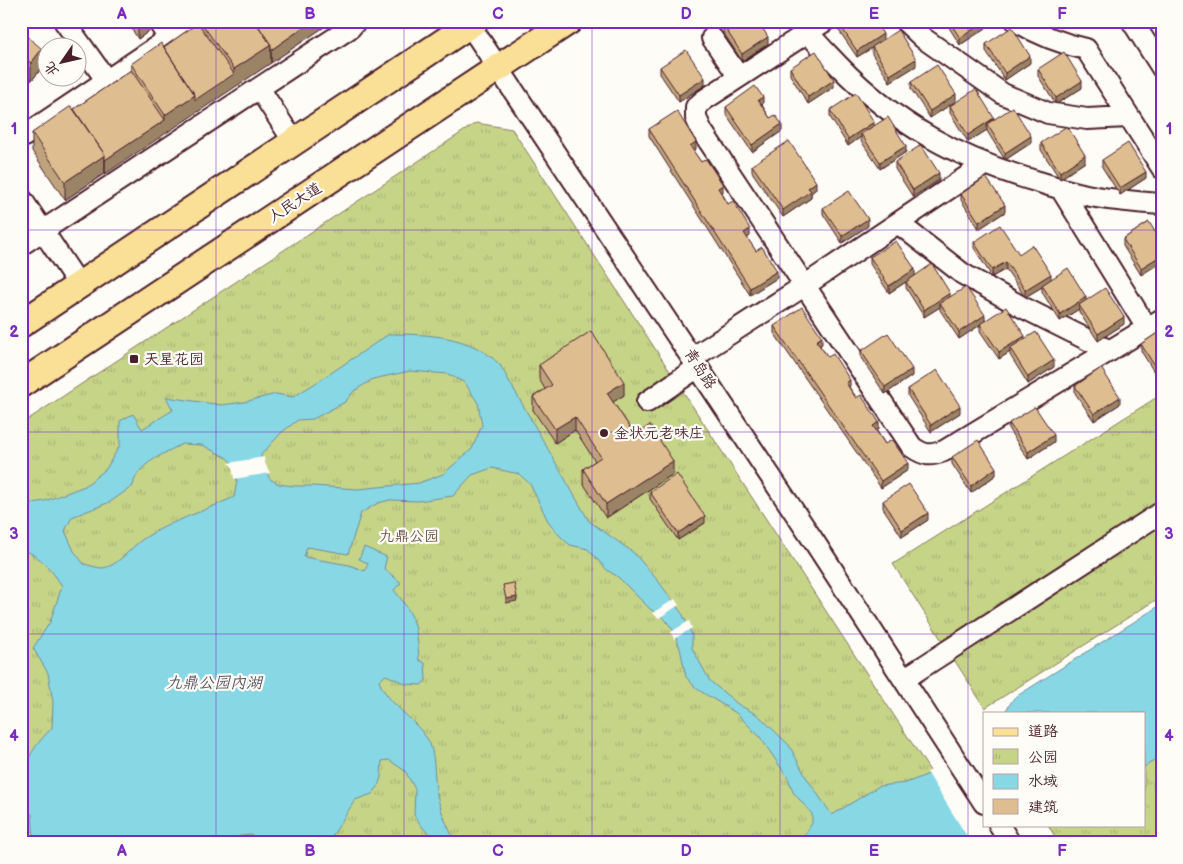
<svg xmlns="http://www.w3.org/2000/svg" width="1183" height="864" font-family="'Balsamiq Sans','LXGW WenKai TC',sans-serif">
<defs>
<pattern id="park-tufts" width="24" height="20" patternUnits="userSpaceOnUse" patternTransform="scale(1.25)"><rect width="24" height="20" fill="#c6d488"/><path d="M3 7l-1-3M5 7V3M7 7l1-3M15 17l-1-3M17 17v-4M19 17l1-3" fill="none" stroke="#acb676"/></pattern>
</defs>
<rect width="100%" height="100%" fill="#fdfcf7"/>
<filter id="ink" filterUnits="userSpaceOnUse"><feTurbulence type="fractalNoise" baseFrequency=".02" numOctaves="2"/><feDisplacementMap in="SourceGraphic" scale="10" xChannelSelector="R" yChannelSelector="G"/><feConvolveMatrix kernelMatrix="1 2 1 2 8 2 1 2 1" color-interpolation-filters="sRGB"/></filter>
<g filter="url(#ink)">
<path fill="url(#park-tufts)" stroke="#887a5a" d="M476,123L512,129L977,843H21V424Z
M1162,394V596L985,708L893,564Z
M1162,751V843H1059L1048,825H1144V762Z"/>
<path fill="#88d7e5" stroke="#6f8d9b" fill-rule="evenodd" d="M389,334C427,334 472,335 500,365L589,521L634,553L659,582L683,615L692,635V648L710,681L739,705L758,715L789,745L806,777L832,815L879,786L906,783L984,752V825L988,843H791L805,835L812,823V814L793,792L788,778L760,737L736,713L697,689L686,677L680,648L673,630L664,618L650,609L618,577L607,570L588,549L570,545L559,535L548,521L530,484L519,474L492,468L472,475L453,496L418,501L390,500L378,503L361,513L348,554L307,547L304,557L349,565L365,571L368,563L359,559L364,547L387,557L384,568L401,583L394,590C416,617 417,626 419,660L425,663L426,680L421,685L406,684L386,675L379,681C387,703 415,719 428,740C435,751 434,775 436,789C439,808 447,826 456,843H439L423,828L414,815L415,789L405,771L389,760L382,761L381,777L378,787L372,794L355,800L328,843H260L252,835L240,836L229,843H34L32,814L22,813C19,775 25,754 52,728L53,702L48,673L33,648L50,622L62,586C51,569 41,556 21,549V505L45,501L85,486L106,469L120,445V421L133,414L142,429L173,410L166,397L222,405L244,402L276,394L293,397L322,379ZM410,371L448,374L465,383L478,403L482,425L472,449L443,474L419,483L358,489L313,486H293L279,484L270,479L262,464L261,455L282,432L298,420L313,419L345,402L354,391L373,379ZM182,444L202,445L227,458L234,465L237,481L234,497C205,511 170,521 143,539C131,547 118,566 103,568C97,568 89,565 84,564L74,551L65,531L72,517L110,502L133,486C136,464 164,454 182,444Z
M1162,604V756L1144,767V713H1004L1014,698Z"/>
<path fill="#fdfcf7" d="M264,457L265,463L270,473L234,479L232,466L228,463Z
M675,599L679,605L659,618L652,613Z
M689,621L692,628L674,639L671,632Z
M983,750L984,752V825H1016L992,843H971L927,772Z"/>
<g fill="none" stroke-linecap="round" stroke-linejoin="round">
<g stroke="#4a1f2b" stroke-width="24">
<path id="minor" d="M64,21L107,81
M158,21L169,39
M467,21L815,543L984,803
M825,21L704,100L696,107V118L702,131L912,447C925,456 930,456 944,451L1162,319
M905,21L923,38L1003,94L1048,113L1087,119L1128,117
M1016,21C1039,35 1059,43 1086,49L1162,168
M1132,21L1162,68
M800,22C811,38 825,51 838,65C896,125 959,159 1039,182C1061,189 1085,196 1109,199C1126,201 1144,203 1162,204
M712,38L739,77
M259,88L294,142
M21,138L195,21
M1061,189L1147,328
M21,198L79,285
M898,223L963,274L1022,307L1110,351
M21,245L350,28L356,21
M692,358L804,286L984,165
M647,402L698,367
M904,679L1162,512
M999,825L1010,843"/>
</g>
<g stroke="#4a1f2b" stroke-width="30">
<path id="major" d="M21,324L475,21
M21,384L569,21"/>
</g>
<use href="#minor" stroke="#fdfcf7" stroke-width="20"/>
<use href="#major" stroke="#fadf96" stroke-width="26"/>
</g>
<path fill="#bfa37d" stroke="#4a1f2b" d="M127,21H152V29L138,39Z
M198,21H333L65,200L32,151V133L74,109L131,70V64L164,47L198,23Z
M945,21H986V28L960,45Z
M838,22L883,40L916,66L890,82L872,54V48L857,57L838,29Z
M723,25L768,44L742,61L723,32Z
M21,31L42,68L31,81L21,72Z
M986,44L1030,63L1005,80L986,51Z
M660,67L705,85L679,102L660,74Z
M790,68L834,87L808,104L790,75Z
M1038,69L1082,88L1056,104L1038,76Z
M911,82L956,101L930,118L911,89Z
M763,104L762,105L770,118L782,131L752,152L726,114V107Z
M950,106L994,119L1031,143L1005,160L987,131V130L968,142L950,113Z
M830,110L874,125L906,152L880,169L861,141V137L848,146L830,117Z
M649,129L696,149L693,151L701,162L723,192L722,193L728,204L750,236L747,238L756,251L777,278L750,295L649,136Z
M1041,143L1085,162L1060,179L1041,150Z
M1102,160L1146,178L1120,195L1102,167Z
M895,162L939,180L913,197L895,169Z
M752,165L816,189L811,193V198L783,217L752,172Z
M961,194L1005,212L979,229L961,200Z
M823,208L868,226L842,243L823,214Z
M1149,222L1141,275L1123,246V239Z
M974,242L1019,254L1051,279L1124,324L1098,341L1079,312V309L1060,321L1042,292V287L1025,297L1006,269L992,277L974,248Z
M870,257L915,275L950,297L985,320L1025,339L1054,367L1028,384L1010,355V352L999,359L980,331V325L959,339L940,310V307L924,317L906,288V282L889,293L870,264Z
M774,326L822,344L820,346L850,386L849,387L879,429L877,431L885,444L908,470L881,488L774,333Z
M1162,330V378L1159,380L1141,351V344Z
M861,351L912,376L885,394L861,358Z
M539,365L624,395L613,402L635,435L673,474L606,518L583,483V469L595,461L575,430L555,443L533,410V397L545,389L539,379Z
M1075,386L1120,404L1094,421L1075,393Z
M908,389L960,413L931,432L908,396Z
M1009,423L1054,442L1028,459L1009,430Z
M952,457L996,475L971,493L952,464Z
M650,492L705,523L678,540L650,499Z
M883,501L928,520L902,537L883,508Z
M1162,776V800L1154,788V781Z"/>
<path fill="#9b8466" stroke="#4a1f2b" d="M138,21H152V29L138,39Z
M313,21H333L271,63V50Z
M986,21V28L960,45V38Z
M883,34V41L857,57V51Z
M768,37V44L742,61V54Z
M271,45V63L105,174V160L165,120V115L195,95L234,74V69Z
M42,49V68L31,81V63Z
M1030,56V63L1005,80V73Z
M916,59V66L890,82V75Z
M705,78V85L679,102V95Z
M834,80V87L808,104V97Z
M1082,81V88L1056,104V98Z
M956,94V101L930,118V111Z
M763,97V104L758,107V100Z
M994,118V125L987,124V130L968,142V135Z
M874,122V129L861,134V137L848,146V139Z
M782,124V131L752,152V145Z
M1031,136V143L1005,160V153Z
M696,142V149L690,153V146Z
M906,146V152L880,169V162Z
M105,155V173L65,200V182Z
M1085,155V162L1060,179V172Z
M1146,172V178L1120,195V188Z
M939,173V180L913,197V190Z
M816,182V189L811,193V198L783,217V210L808,188Z
M723,185V192L718,195V188Z
M1005,205V212L979,229V222Z
M868,219V226L842,243V236Z
M750,229V236L744,240V233Z
M1162,255V262L1141,275V268Z
M1006,262V269L992,277V270Z
M915,269V276L889,293V286Z
M777,271V278L750,295V288Z
M1051,274V281L1042,285V287L1025,297V290Z
M950,293V300L940,303V307L924,317V310Z
M1086,297V304L1079,305V309L1060,321V314Z
M985,315V322L980,324V325L959,339V332Z
M1124,317V324L1098,341V334Z
M1025,336V342L1010,348V352L999,359V352Z
M822,337V344L816,348V341Z
M1054,360V367L1028,384V377Z
M912,369V376L885,394V387Z
M1162,371V378L1159,380V373Z
M850,380V386L846,390V383Z
M624,382V395L607,406V393Z
M1120,397V404L1094,421V414Z
M960,406V413L931,432V425Z
M575,417V430L555,443V429Z
M879,422V429L873,433V426Z
M1054,435V442L1028,459V452Z
M673,461V474L606,518V504Z
M908,463V470L881,488V481Z
M996,468V475L971,493V486Z
M928,513V520L902,537V530Z
M705,516V523L678,540V533Z
M517,597V601L506,603V599Z"/>
<path fill="#debd91" stroke="#4a1f2b" d="M200,21H255L271,45L234,69Z
M255,21H313L271,50V45Z
M729,21H758L768,37L742,54L723,25Z
M839,21H875L883,34L857,51L838,22Z
M949,21H986L960,38Z
M198,23L234,74L195,100V95L164,47Z
M1012,27L1030,56L1005,73L986,44Z
M898,30L916,59L890,75L872,47Z
M21,31L42,49L31,63L21,54Z
M161,43L195,95L165,115L131,64Z
M686,50L705,78L679,95L660,67Z
M816,51L834,80L808,97L790,68Z
M1064,52L1082,81L1056,98L1038,69Z
M937,65L956,94L930,111L911,82Z
M131,70L165,120L105,160V155L74,109Z
M755,86L763,97L758,100L770,118L775,115L782,124L752,145L726,107Z
M976,89L994,118L968,135L950,106Z
M856,93L874,122L848,139L830,110Z
M71,106L105,155L65,182L32,133Z
M1013,107L1031,136L1005,153L987,124Z
M677,111L696,142L690,146L701,162L706,159L723,185L718,188L728,204L733,201L750,229L744,233L756,251L762,247L777,271L750,288L649,129Z
M888,117L906,146L880,162L861,134Z
M1067,126L1085,155L1060,172L1041,143Z
M789,141L816,182L808,188L811,191L783,210L752,165Z
M1128,143L1146,172L1120,188L1102,160Z
M921,145L939,173L913,190L895,162Z
M986,177L1005,205L979,222L961,194Z
M849,191L868,219L842,236L823,208Z
M1149,222L1162,243V255L1141,268L1123,239Z
M1000,225L1019,254L1032,245L1051,274L1025,290L1006,262L992,270L974,242Z
M896,241L915,269L889,286L870,257Z
M932,264L950,293L924,310L906,282Z
M1068,268L1086,297L1060,314L1042,285Z
M966,287L985,315L959,332L940,303Z
M1105,288L1124,317L1098,334L1079,305Z
M802,307L822,337L816,341L828,357L833,354L850,380L846,383L856,398L861,395L879,422L873,426L885,444L892,440L908,463L881,481L774,326Z
M1006,307L1025,336L999,352L980,324Z
M1162,330V371L1159,373L1141,344Z
M591,331L624,382L607,393L635,435L650,425L673,461L606,504L583,469L601,457L575,417L555,429L533,397L552,385L539,365Z
M1036,332L1054,360L1028,377L1010,348Z
M888,333L912,369L885,387L861,351Z
M1101,368L1120,397L1094,414L1075,386Z
M937,370L960,406L931,425L908,389Z
M1035,407L1054,435L1028,452L1009,423Z
M978,440L996,468L971,486L952,457Z
M677,474L705,516L678,533L650,492Z
M909,484L928,513L902,530L883,501Z
M514,583L517,597L506,599L503,585Z
M1162,776V793L1154,781Z"/>
</g>
<path fill="none" stroke="#7b2cbf" stroke-width="1" stroke-opacity="0.55" d="M216,21V843M404,21V843M592,21V843M780,21V843M968,21V843M21,230H1162M21,432H1162M21,634H1162"/>
<g fill="#4a1f2b" stroke="#fdfcf7" stroke-width="2">
<rect x="129" y="354" width="10" height="10" rx="2.5"/>
<circle cx="604" cy="433" r="5"/>
</g>
<g text-anchor="middle" dominant-baseline="central" stroke-width="4.5" stroke-linejoin="round" paint-order="stroke">
<g font-size="15" fill="#4a1f2b" stroke="#fdfcf7">
<text transform="translate(295 203) rotate(-33)">人民大道</text>
<text transform="translate(700 369) rotate(57)">青岛路</text>
</g>
<g font-size="15" fill="#4a1f2b" stroke="#fdfcf7" text-anchor="start">
<text x="144" y="359">天星花园</text>
<text x="614" y="433">金状元老味庄</text>
</g>
<g font-size="15" fill="#6f5547" stroke="#fdfcf7">
<text x="409" y="536">九鼎公园</text>
</g>
<g font-size="16" font-style="italic" fill="#5d5663" stroke="#fdfcf7">
<text x="214" y="683">九鼎公园内湖</text>
</g>
</g>
<rect width="1183" height="864" fill="none" stroke="#fdfcf7" stroke-width="55"/>
<rect x="983" y="712" width="162" height="115" fill="#fdfcf7" stroke="#b5a4a5"/>
<rect x="993" y="728" width="25" height="8" fill="#fadf96" stroke="#b5a4a5"/>
<text x="1028" y="736" font-size="15" fill="#4a1f2b">道路</text>
<rect x="993" y="749" width="25" height="15" fill="url(#park-tufts)" stroke="#b5a4a5"/>
<text x="1028" y="762" font-size="15" fill="#4a1f2b">公园</text>
<rect x="993" y="774" width="25" height="15" fill="#88d7e5" stroke="#b5a4a5"/>
<text x="1028" y="786" font-size="15" fill="#4a1f2b">水域</text>
<rect x="993" y="799" width="25" height="15" fill="#debd91" stroke="#b5a4a5"/>
<text x="1028" y="812" font-size="15" fill="#4a1f2b">建筑</text>
<g transform="translate(62 62) rotate(236)"><circle r="24" fill="#fdfcf7" stroke="#b5a4a5"/>
<path d="M0-4L9 19L0 12L-9 19Z" fill="#4a1f2b"/>
<text y="-8" font-size="14" font-weight="bold" text-anchor="middle" fill="#4a1f2b">北</text>
</g>
<rect x="28" y="28" width="1128" height="808" fill="none" stroke="#7b2cbf" stroke-width="2"/>
<g font-size="16" text-anchor="middle" font-weight="bold" fill="#7b2cbf">
<text x="122" y="19">A</text>
<text x="310" y="19">B</text>
<text x="498" y="19">C</text>
<text x="686" y="19">D</text>
<text x="874" y="19">E</text>
<text x="1062" y="19">F</text>
<text x="14" y="134">1</text>
<text x="1169" y="134">1</text>
<text x="14" y="337">2</text>
<text x="1169" y="337">2</text>
<text x="14" y="539">3</text>
<text x="1169" y="539">3</text>
<text x="14" y="741">4</text>
<text x="1169" y="741">4</text>
<text x="122" y="856">A</text>
<text x="310" y="856">B</text>
<text x="498" y="856">C</text>
<text x="686" y="856">D</text>
<text x="874" y="856">E</text>
<text x="1062" y="856">F</text>
</g>
</svg>
